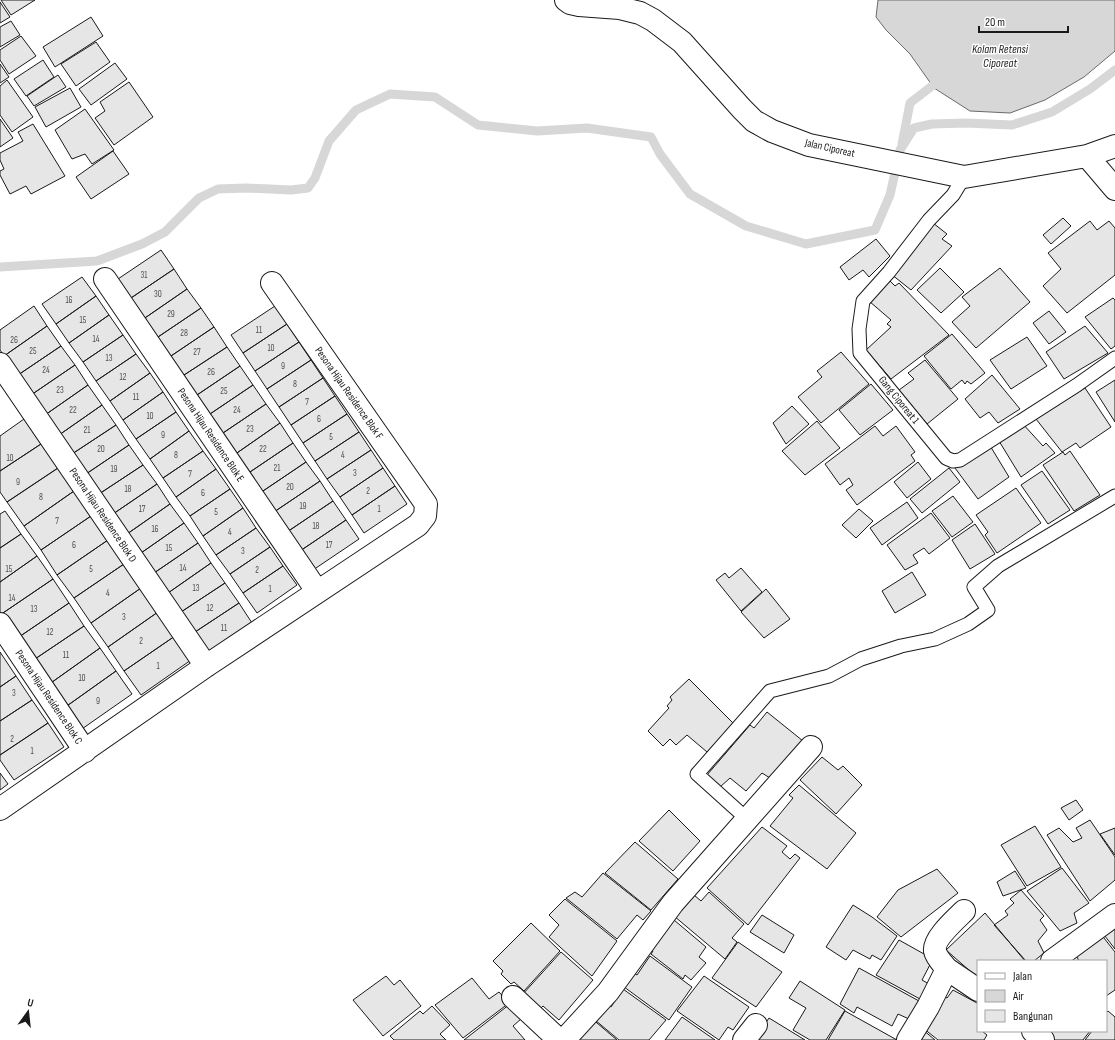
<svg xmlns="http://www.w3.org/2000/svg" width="1115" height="1040" font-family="'Sofia Sans Condensed',sans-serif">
<rect width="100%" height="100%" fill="#fff"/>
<path fill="#d7d7d7" stroke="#6a6a6a" d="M878,0H1115V51L1084,77L1045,100L1010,113L970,111L934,88L910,54L886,30L876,17Z"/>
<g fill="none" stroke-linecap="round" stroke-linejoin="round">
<path stroke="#d7d7d7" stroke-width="9" d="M902,144L910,103L941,79
M0,267L97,261L142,244L165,232L199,198L218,189L246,188L291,190L308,188L315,178L329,141L356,110L390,94L435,97L478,125L537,131L587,128L651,137L660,154L690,194L746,226L806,244L875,230L890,195L900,150L914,128L932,124L966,123L1012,125L1052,112L1090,89L1115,70"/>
</g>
<path fill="#e6e6e6" stroke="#1a1a1a" d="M1,0H35L11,15Z
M0,2L10,17L0,23Z
M91,17L103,36L55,67L43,47Z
M11,21L20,35L0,47V27Z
M21,36L36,56L9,74L0,60V50Z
M96,42L110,62L76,86L61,64Z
M43,60L54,77L26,96L14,79Z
M115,63L127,79L91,105L79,89Z
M0,64L9,77L0,83Z
M58,75L66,87L34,106L27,96Z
M7,80L33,117L12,132L0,115V86Z
M129,82L153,117L114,145L95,118L105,111L100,102Z
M70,88L81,107L46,127L35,107Z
M85,109L114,150L92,164L85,154L72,159L55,130Z
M0,119L13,138L0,147Z
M33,124L65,176L31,194L26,186L10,194L0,175V171L4,169L0,160V153L23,141L18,132Z
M113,151L129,174L91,199L76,177Z
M1063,218L1071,226L1051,244L1043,235Z
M1090,221L1097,230L1109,221L1115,228V275L1067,313L1043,286L1061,269L1048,253Z
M933,223L947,234L942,239L952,246L911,290L891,274Z
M876,239L890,256L869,277L863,270L849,280L840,267Z
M161,250L174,269L128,300L115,281Z
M940,268L964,292L941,313L917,290Z
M1000,268L1030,302L976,348L952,322L970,306L962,297Z
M174,269L187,289L142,320L128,300Z
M82,277L96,296L56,324L42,304Z
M889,280L895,286L899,283L949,335L891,379L866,350L891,327L887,324L891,320L869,301Z
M187,289L201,308L155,339L142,320Z
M96,296L109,315L69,343L56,324Z
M1113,298L1115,300V346L1111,349L1085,317Z
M34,306L47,326L4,356L0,350V330Z
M275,306L287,324L243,353L231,335Z
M201,308L214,327L168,358L155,339Z
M1049,311L1066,332L1049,344L1033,323Z
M109,315L123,335L83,362L69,343Z
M287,324L299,342L255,371L243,353Z
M47,326L61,346L18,375L4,356Z
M1085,326L1108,353L1064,379L1046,352Z
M214,327L227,347L181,377L168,358Z
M952,334L985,373L971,384L967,381L965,384L962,380L951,389L924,356Z
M123,335L136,354L96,381L83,362Z
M1027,337L1047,366L1011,389L990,360Z
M299,342L311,360L267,389L255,371Z
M61,346L75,365L31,395L18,375Z
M227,347L240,366L194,397L181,377Z
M841,352L869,384L821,423L798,397L822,377L817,371Z
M136,354L150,373L110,401L96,381Z
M311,360L323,378L279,407L267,389Z
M925,360L958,399L927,424L899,390L914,379L908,373Z
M75,365L88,385L45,415L31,395Z
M240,366L253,385L207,416L194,397Z
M150,373L163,392L123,420L110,401Z
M992,375L1020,409L998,423L989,412L980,418L965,399Z
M323,378L335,396L291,425L279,407Z
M1115,380V422L1096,392Z
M871,384L893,410L860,435L839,410Z
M88,385L102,405L59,435L45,415Z
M253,385L266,404L220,435L207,416Z
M1085,388L1111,427L1080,448L1076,443L1062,452L1036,419Z
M163,392L176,412L136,439L123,420Z
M335,396L347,414L303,443L291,425Z
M266,404L280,423L234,455L220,435Z
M102,405L116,425L72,454L59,435Z
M792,406L809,424L786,444L773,423Z
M176,412L189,431L150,459L136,439Z
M347,414L359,432L315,461L303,443Z
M24,419L41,444L0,471V436Z
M817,421L840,448L805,475L782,451Z
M280,423L293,443L247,474L234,455Z
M1022,423L1043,446L1046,443L1055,453L1021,477L999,441Z
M116,425L129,445L86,474L72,454Z
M875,426L883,436L896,426L915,452L911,455L915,461L857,505L846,490L853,485L849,478L840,485L825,464Z
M189,431L203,451L163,478L150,459Z
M359,432L371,450L327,479L315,461Z
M293,443L306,462L260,493L247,474Z
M41,444L58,468L7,502L0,492V471Z
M989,444L1009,477L978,499L955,468Z
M129,445L143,465L99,494L86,474Z
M371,450L383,468L340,497L327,479Z
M203,451L216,469L176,497L163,478Z
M1070,451L1100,495L1074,511L1043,465L1063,452L1065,455Z
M306,462L320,481L274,512L260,493Z
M918,462L931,479L907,498L894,482Z
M143,465L157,484L113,514L99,494Z
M58,468L74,491L24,526L7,502Z
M383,468L395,486L352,515L340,497Z
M949,468L960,482L922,513L910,499Z
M216,469L230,489L190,516L176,497Z
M1042,471L1070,510L1048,524L1021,485Z
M320,481L333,501L287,532L274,512Z
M157,484L170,504L127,534L113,514Z
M395,486L407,504L364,533L352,515Z
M1016,488L1041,523L997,553L985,535L988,532L976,515Z
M230,489L243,508L203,536L190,516Z
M74,491L91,516L41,550L24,526Z
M953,496L973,522L952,537L932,511Z
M333,501L346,520L300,551L287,532Z
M907,502L918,518L882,545L870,528Z
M170,504L184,523L141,553L127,534Z
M243,508L256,528L216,555L203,536Z
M859,509L873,521L856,538L842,525Z
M5,511L21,534L0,548V514Z
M931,513L950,538L929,554L924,548L913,555L918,563L905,570L887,545Z
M91,516L108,540L57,575L41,550Z
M346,520L359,539L313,570L300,551Z
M184,523L198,543L154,573L141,553Z
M975,524L995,554L970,569L952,540Z
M256,528L270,547L230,574L216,555Z
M21,534L37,556L0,582V548Z
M108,540L124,564L74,598L57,575Z
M198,543L211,563L168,593L154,573Z
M270,547L283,566L243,593L230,574Z
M37,556L53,579L0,615V582Z
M211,563L225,583L181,612L168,593Z
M124,564L141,588L91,623L74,598Z
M283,566L297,585L257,613L243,593Z
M741,568L762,592L741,611L716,580L725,573L729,578Z
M912,572L926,595L895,613L882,591Z
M53,579L69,603L16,639L0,615Z
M225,583L239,603L195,632L181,612Z
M141,588L158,612L108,647L91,623Z
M766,589L790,619L764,638L741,612Z
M69,603L84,626L32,661L16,639Z
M239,603L252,623L209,652L195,632Z
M158,612L175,636L124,671L108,647Z
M84,626L100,648L48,685L32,661Z
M175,636L191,660L141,695L124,671Z
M100,648L116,671L64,708L48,685Z
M0,652L16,676L0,687Z
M116,671L132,694L79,731L64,708Z
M16,676L32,700L0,721V687Z
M689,679L734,724L707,752L687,735L676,745L670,739L663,746L648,731L669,708L667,706L672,700L670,697Z
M32,700L48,723L0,755V721Z
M767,712L803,741L770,778L762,773L746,791L730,778L720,787L707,775L750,725L754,728Z
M48,723L64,747L14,780L0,760V755Z
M822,757L838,770L843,766L862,785L836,814L800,780Z
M0,773L8,784L0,790Z
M799,785L856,833L827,869L770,826L793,798L789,795Z
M1076,800L1083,810L1069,820L1061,808Z
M669,810L700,841L673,871L639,841Z
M1090,820L1115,857V880L1090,901L1047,835L1059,828L1073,842L1082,838L1076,828Z
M1035,826L1061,867L1027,886L1001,845Z
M762,827L787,846L782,852L790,859L795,854L800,858L748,925L707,888Z
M1115,828V855L1100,834Z
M635,842L678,879L651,910L605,873Z
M1062,868L1089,903L1074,913L1077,923L1060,931L1027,891Z
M937,869L958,893L901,937L877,917L898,890Z
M1015,871L1026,888L1003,896L997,882Z
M603,873L651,911L643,920L637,915L617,939L566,898L575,892L582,897Z
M1021,890L1044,916L1040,920L1047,930L1038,941L1044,953L1034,961H1026L994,925L1008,915L1005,911L1014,903L1010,899Z
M709,892L744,924L732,938L737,942L725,959L674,916L694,895L701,901Z
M565,899L617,941L592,976L549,937L559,925L549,915Z
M853,905L872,917L897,936L881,960L872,955L870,959L853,950L846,960L826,947Z
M985,913L1025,961H978V978L946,950Z
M762,915L794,935L784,953L750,932Z
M674,920L706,947L699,957L706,963L691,980L685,975L683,979L651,954L653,951L651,949Z
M1115,920V949L1101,931Z
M531,923L560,951L524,991L514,982L511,984L501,974L503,971L493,961Z
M1100,933L1115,952V990L1106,996V961H1079L1076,955Z
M899,940L933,959L922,980L929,984L920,999L876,975Z
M738,942L782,972L756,1007L712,978Z
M561,952L593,980L559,1020L543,1006L538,1011L522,995Z
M650,956L692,987L669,1020L620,984L629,970L637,975Z
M859,968L919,1001L909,1019L898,1014L892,1026L857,1007L854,1013L840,1004Z
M386,976L394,985L400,980L421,1006L383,1036L353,1000Z
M704,976L749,1007L733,1030L728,1027L719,1040L677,1011Z
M472,978L489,999L499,992L509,1003L463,1038L435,1005Z
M800,981L845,1010L826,1040H810L793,1030L806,1008L789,998Z
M623,989L666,1020L649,1040H619L589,1015L602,999L611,1007Z
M953,990L977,1003L978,1001V1031H982L987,1035L984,1040H938L923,1028L943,996L947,998Z
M510,1004L521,1019L513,1026L525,1040H464Z
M432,1006L450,1025L440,1034L446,1040H394L390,1036L420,1011L423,1014Z
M845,1011L897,1040H828Z
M1108,1011L1115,1017V1040H1085L1092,1031H1106V1013Z
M590,1017L617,1040H568Z
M682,1017L715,1040H665Z
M769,1018L805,1040H757L755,1039Z
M922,1029L935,1040H916Z
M1045,1031H1090L1083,1040H1055Z"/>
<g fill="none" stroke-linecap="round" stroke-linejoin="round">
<g stroke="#1a1a1a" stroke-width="15">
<path id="service" d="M964,177L953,195L929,220L889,272L863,301L859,329L860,353L946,458L953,461L960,460L1077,385L1115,358
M747,819L697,774L770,691L829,676L861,659L901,646L935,639L968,624L988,610L974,587L998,566L1115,496"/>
</g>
<g stroke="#1a1a1a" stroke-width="24">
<path id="minor" d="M566,0L570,3L579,5L620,8L640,13L653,20L682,42L742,109L754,121L772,131L809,145L964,177L1087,156L1115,146
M1087,156L1115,189
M105,279L317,591
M0,364L206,666
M0,624L85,751
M0,809L206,666L418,525L425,516L426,504L272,283
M1052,961L1115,915
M947,969C943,964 936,957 935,951C933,939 956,919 964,911
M513,997L559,1040
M1033,1031L1043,1040
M564,1040L608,992L673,903L811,747
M744,1040L756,1025
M908,1040L928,1007L947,969L978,990"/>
</g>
<use href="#service" stroke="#fff" stroke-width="13"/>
<use href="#minor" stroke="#fff" stroke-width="22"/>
</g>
<g text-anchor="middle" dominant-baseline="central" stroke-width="3" stroke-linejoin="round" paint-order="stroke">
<g font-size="9" fill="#4d4d4d">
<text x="144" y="275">31</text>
<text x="158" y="294">30</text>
<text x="69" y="300">16</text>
<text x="171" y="314">29</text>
<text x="83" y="320">15</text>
<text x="259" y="330">11</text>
<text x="184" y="333">28</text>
<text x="96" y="339">14</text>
<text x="14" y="340">26</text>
<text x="271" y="348">10</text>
<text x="33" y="351">25</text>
<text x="197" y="352">27</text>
<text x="109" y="358">13</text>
<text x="283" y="366">9</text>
<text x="46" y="370">24</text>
<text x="211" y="372">26</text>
<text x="123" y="377">12</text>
<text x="295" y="384">8</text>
<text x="60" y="390">23</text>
<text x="224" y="391">25</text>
<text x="136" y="397">11</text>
<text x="307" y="402">7</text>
<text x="73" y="410">22</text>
<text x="237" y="410">24</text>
<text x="150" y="416">10</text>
<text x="319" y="419">6</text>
<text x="250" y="429">23</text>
<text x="87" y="430">21</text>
<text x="163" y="435">9</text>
<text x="331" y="437">5</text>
<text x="101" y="449">20</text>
<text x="263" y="449">22</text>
<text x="176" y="455">8</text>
<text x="343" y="455">4</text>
<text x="10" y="458">10</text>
<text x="277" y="468">21</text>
<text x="114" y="469">19</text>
<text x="355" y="473">3</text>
<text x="190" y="474">7</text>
<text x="18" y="482">9</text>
<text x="290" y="487">20</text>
<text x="128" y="489">18</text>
<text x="368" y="491">2</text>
<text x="203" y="493">6</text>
<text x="41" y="497">8</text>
<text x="303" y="506">19</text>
<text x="142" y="509">17</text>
<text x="379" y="509">1</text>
<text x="216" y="512">5</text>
<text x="57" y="521">7</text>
<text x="316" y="526">18</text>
<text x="155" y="529">16</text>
<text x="230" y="532">4</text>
<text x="74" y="545">6</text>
<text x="329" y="545">17</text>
<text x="169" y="548">15</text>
<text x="243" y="551">3</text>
<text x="183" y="568">14</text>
<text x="9" y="569">15</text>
<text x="91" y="569">5</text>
<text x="257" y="570">2</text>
<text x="196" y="588">13</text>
<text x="270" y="589">1</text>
<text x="108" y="593">4</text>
<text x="12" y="598">14</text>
<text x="210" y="608">12</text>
<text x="34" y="609">13</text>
<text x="124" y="617">3</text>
<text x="224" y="628">11</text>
<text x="50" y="632">12</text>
<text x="141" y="641">2</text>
<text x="66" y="655">11</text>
<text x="158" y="666">1</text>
<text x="82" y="678">10</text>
<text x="14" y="693">3</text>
<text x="98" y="701">9</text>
<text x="12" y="739">2</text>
<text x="32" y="751">1</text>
</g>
<g font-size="11" fill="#1a1a1a" stroke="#fff">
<text transform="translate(830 148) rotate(13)">Jalan Ciporeat</text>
<text transform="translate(349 393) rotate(55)">Pesona Hijau Residence Blok F</text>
<text transform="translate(899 400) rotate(51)">Gang Ciporeat 1</text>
<text transform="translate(211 435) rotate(56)">Pesona Hijau Residence Blok E</text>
<text transform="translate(103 515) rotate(56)">Pesona Hijau Residence Blok D</text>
<text transform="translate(49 697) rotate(56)">Pesona Hijau Residence Blok C</text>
</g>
<g font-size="12" font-style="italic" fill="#1a1a1a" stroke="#fff">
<text x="1000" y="49">Kolam Retensi<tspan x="1000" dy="14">Ciporeat</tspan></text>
</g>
</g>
<rect x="977" y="960" width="130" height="72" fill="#ffffff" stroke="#a3a3a3"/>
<rect x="985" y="973" width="20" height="6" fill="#ffffff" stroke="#a3a3a3"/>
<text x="1013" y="980" font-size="12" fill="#1a1a1a">Jalan</text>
<rect x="985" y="990" width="20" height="12" fill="#d7d7d7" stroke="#a3a3a3"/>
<text x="1013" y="1000" font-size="12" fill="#1a1a1a">Air</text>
<rect x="985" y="1010" width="20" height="12" fill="#e6e6e6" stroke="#a3a3a3"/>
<text x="1013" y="1020" font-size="12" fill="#1a1a1a">Bangunan</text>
<g transform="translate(28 1012) rotate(15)" stroke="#ffffff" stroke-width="3" paint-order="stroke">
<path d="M0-3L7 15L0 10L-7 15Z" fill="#1a1a1a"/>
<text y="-6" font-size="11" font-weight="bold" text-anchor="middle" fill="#1a1a1a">U</text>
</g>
<path d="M979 26v6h89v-6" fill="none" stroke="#1a1a1a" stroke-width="2"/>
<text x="985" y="26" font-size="12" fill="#1a1a1a" stroke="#ffffff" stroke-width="3" paint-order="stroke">20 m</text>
</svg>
